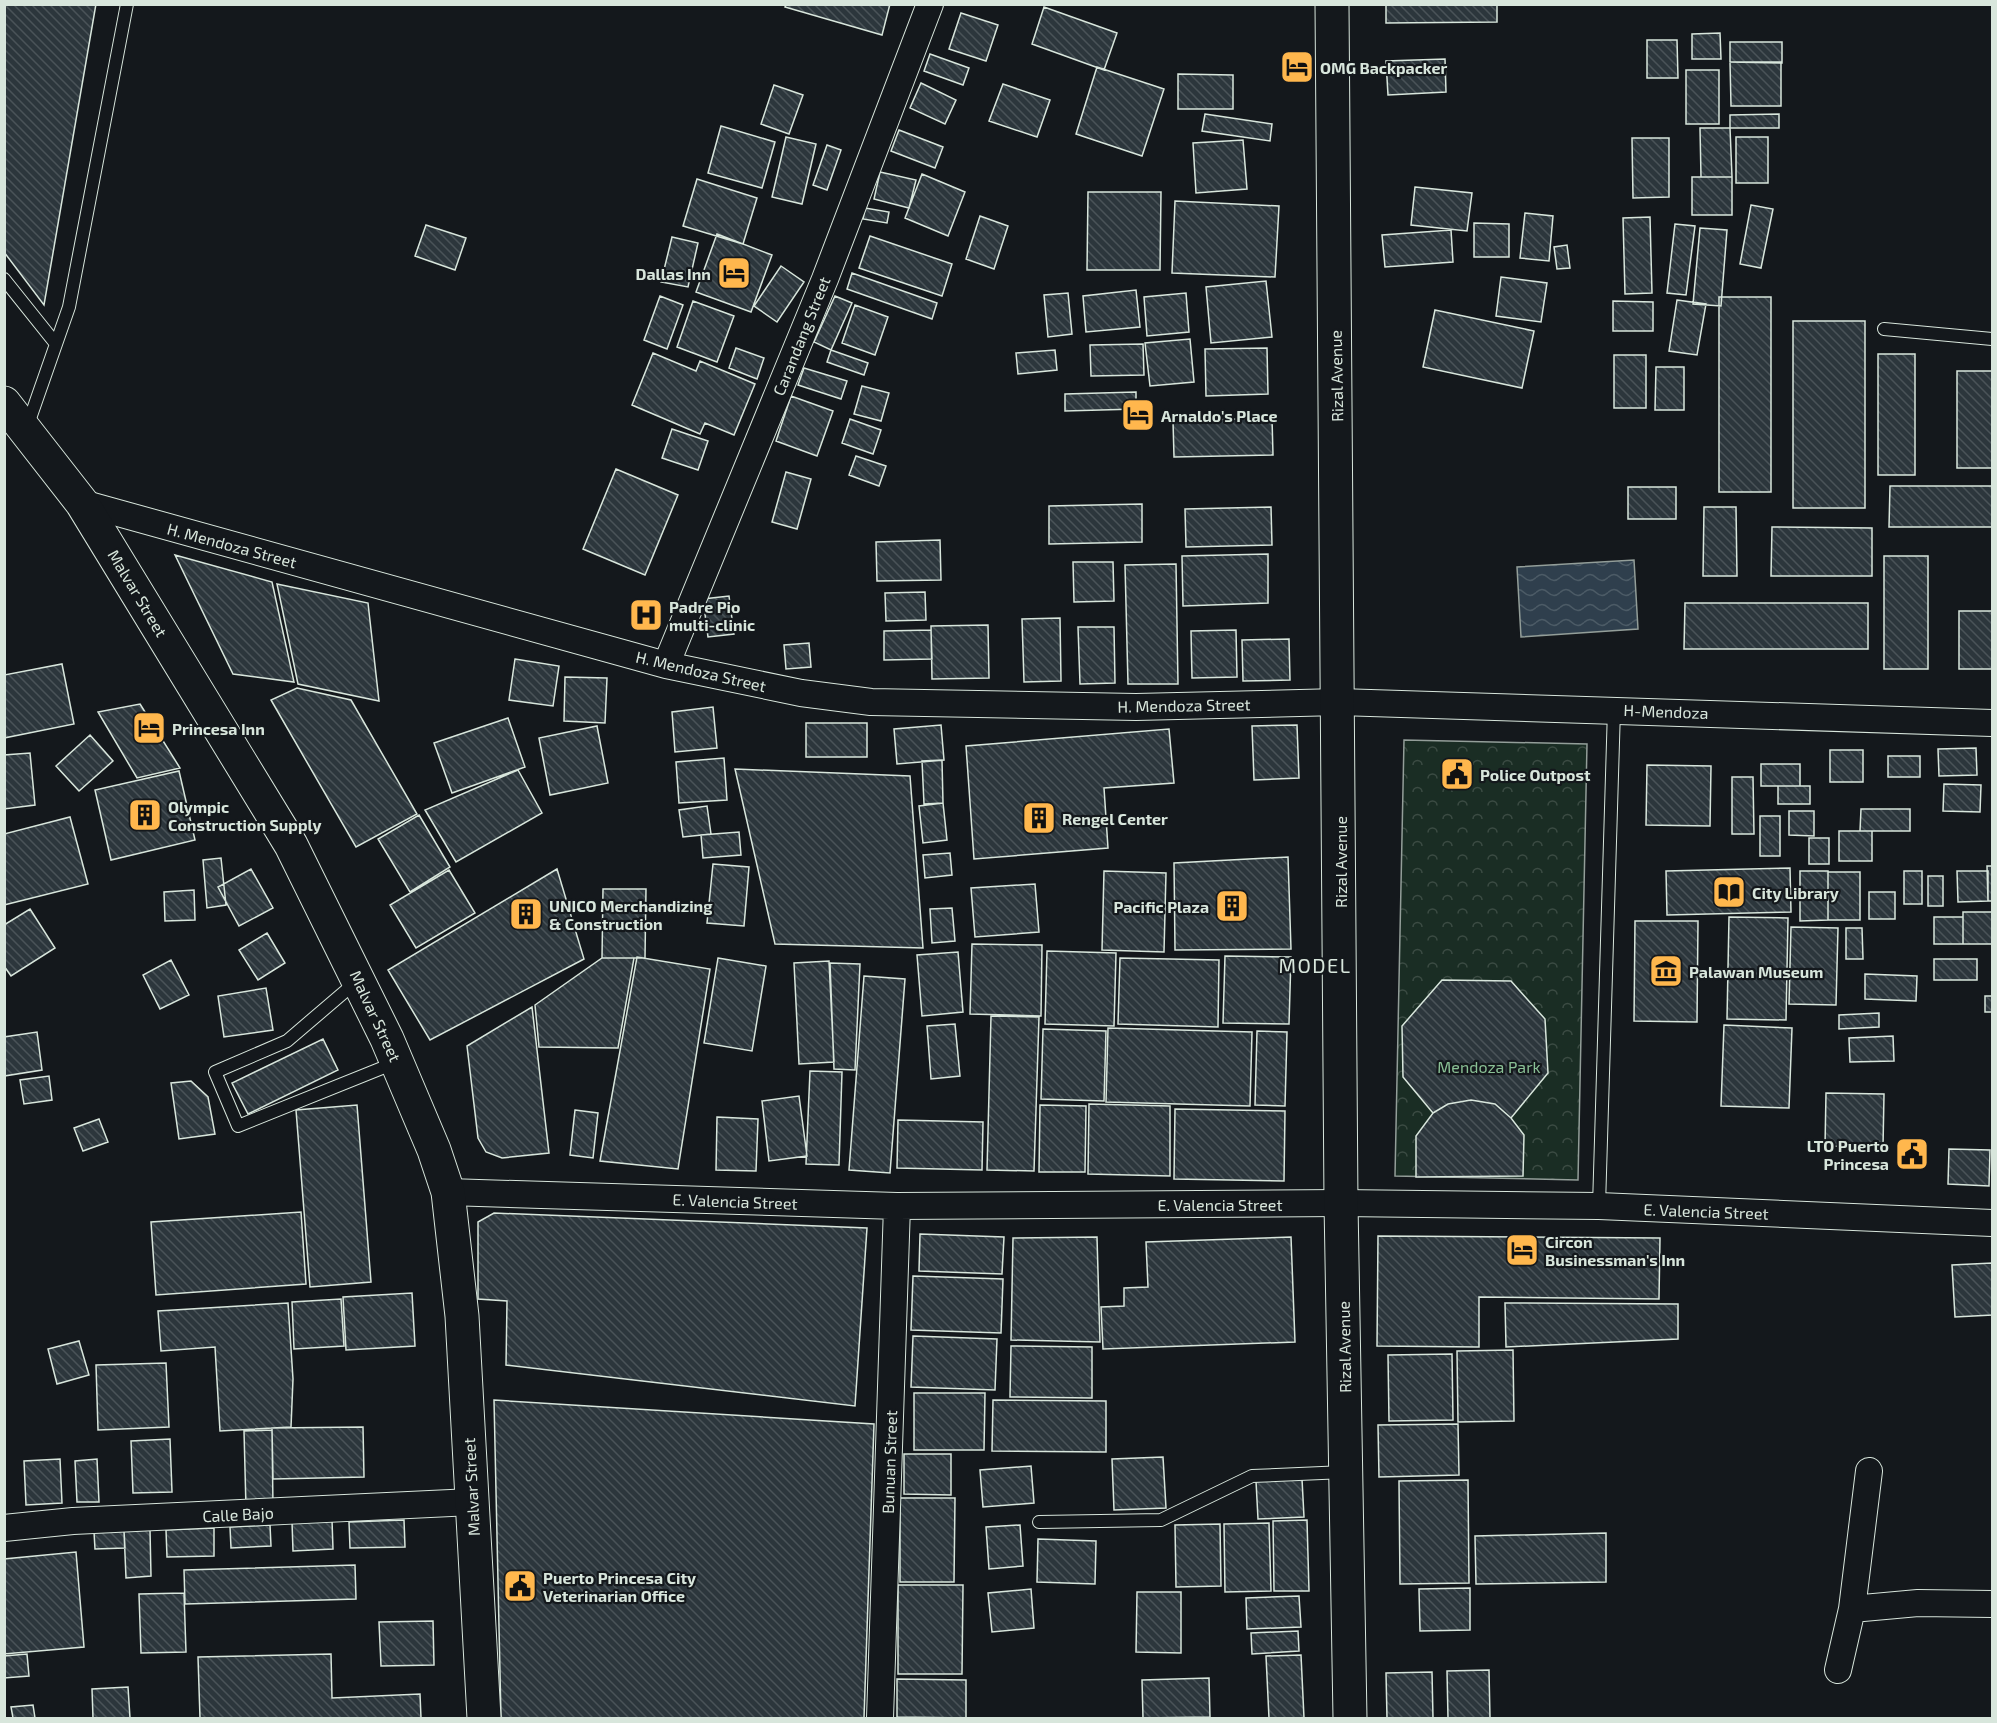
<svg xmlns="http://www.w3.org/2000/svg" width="1997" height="1723" font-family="'Exo 2',sans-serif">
<defs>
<pattern id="park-crowns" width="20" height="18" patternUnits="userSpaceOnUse" patternTransform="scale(1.5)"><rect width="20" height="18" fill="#1a2d24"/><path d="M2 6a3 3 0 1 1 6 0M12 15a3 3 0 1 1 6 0" fill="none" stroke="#3b4b43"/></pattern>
<pattern id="water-waves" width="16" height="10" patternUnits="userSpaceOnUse" patternTransform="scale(1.5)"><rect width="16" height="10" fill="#2f3f4d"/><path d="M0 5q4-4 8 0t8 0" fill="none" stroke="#4c5b66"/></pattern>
<pattern id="building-back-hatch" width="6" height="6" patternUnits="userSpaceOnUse" patternTransform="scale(1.5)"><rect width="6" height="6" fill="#2c363c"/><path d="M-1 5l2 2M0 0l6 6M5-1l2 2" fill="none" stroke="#4a5358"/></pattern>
</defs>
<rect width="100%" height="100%" fill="#14181c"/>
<path fill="url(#park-crowns)" stroke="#939e99" stroke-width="1.5" d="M1404,740L1587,744L1578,1180L1395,1176Z"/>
<path fill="url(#water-waves)" stroke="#939e99" stroke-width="1.5" d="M1634,560L1638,629L1521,637L1517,567Z"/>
<path fill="url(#building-back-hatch)" stroke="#d8e6dc" stroke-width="1.5" d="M4,4H96L44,305L4,252Z
M786,4H890L882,35L785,7Z
M1386,4H1497V22L1386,23Z
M1044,7L1117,33L1104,70L1032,44Z
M961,13L998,25L986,61L949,49Z
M1720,33L1721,59H1692V34Z
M1647,40H1677L1678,78H1647Z
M1730,42H1782V63L1730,62Z
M930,54L969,68L963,85L924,71Z
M1445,59L1446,92L1388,95L1386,61Z
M1730,62H1781V106H1731Z
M1097,67L1164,89L1142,156L1076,134Z
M1686,70H1719V124H1686Z
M1178,74L1233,75V109H1178Z
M921,83L956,100L945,124L910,108Z
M1003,84L1050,100L1037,137L989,121Z
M774,85L803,95L789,134L761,124Z
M1205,114L1272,124L1270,141L1202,131Z
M1779,114V128H1730V115Z
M721,126L775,142L762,188L708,173Z
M1700,128H1730L1732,177H1701Z
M899,130L943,147L935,168L891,151Z
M786,137L816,144L802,204L772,197Z
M1736,137H1768V183H1736Z
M1632,138H1669V197L1633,198Z
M1243,140L1247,189L1196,193L1193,143Z
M827,145L841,150L827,190L813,185Z
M880,172L916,180L909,208L874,199Z
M922,174L965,192L948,236L905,218Z
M1692,177H1732V215H1692Z
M697,179L757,198L743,244L683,226Z
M1415,187L1472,193L1467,231L1411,225Z
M1088,192H1161L1160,270H1087Z
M1175,201L1279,206L1275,277L1172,273Z
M1751,205L1773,209L1761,268L1740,264Z
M865,208L889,212L887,223L863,219Z
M1525,213L1553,216L1549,261L1520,258Z
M980,216L1008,226L994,269L966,259Z
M1650,217L1652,293L1625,294L1623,218Z
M1474,223L1509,224V257H1474Z
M1675,224L1695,226L1686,295L1667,293Z
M426,225L466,238L455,270L415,256Z
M1700,228L1727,230L1721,306L1693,304Z
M1451,230L1453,262L1385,267L1382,235Z
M717,234L772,255L751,312L696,292Z
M870,236L952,264L942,296L859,268Z
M672,237L698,243L688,287L661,282Z
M1567,245L1570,268L1557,269L1554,247Z
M781,266L804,282L777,322L754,306Z
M852,273L937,303L932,319L847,289Z
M1501,277L1547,283L1541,322L1496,316Z
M1266,281L1272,337L1211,343L1206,287Z
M1136,290L1140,327L1086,332L1083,296Z
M1068,293L1072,334L1048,337L1044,295Z
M1186,293L1189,332L1147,336L1144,297Z
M660,296L683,305L667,349L644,340Z
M835,296L852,303L831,350L814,342Z
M1719,297H1771V492H1719Z
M1677,300L1706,304L1697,355L1669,351Z
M693,301L734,316L717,362L677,347Z
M1613,301L1653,302V331H1613Z
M855,305L888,317L875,355L842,343Z
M1435,310L1534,331L1522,388L1423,367Z
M1793,321H1865V508H1793Z
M1190,339L1194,382L1150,386L1145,343Z
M1143,344L1144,375L1091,376L1090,345Z
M736,348L764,358L757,379L729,368Z
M1267,348L1268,394L1206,396L1205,349Z
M831,350L868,363L864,375L827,362Z
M1055,350L1057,370L1018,374L1016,353Z
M653,353L696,371L700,361L755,384L734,435L705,423L700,434L632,405Z
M1878,354H1915V475H1878Z
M1614,355H1646V408H1614Z
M1656,367H1684V410H1655Z
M804,368L847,381L841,399L798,385Z
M1957,371H1992V468H1957Z
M862,386L889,393L881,421L854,414Z
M1136,392V409L1065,411V394Z
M791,396L833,411L817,456L776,441Z
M1272,418L1273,455L1174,457L1173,421Z
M850,419L881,430L873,454L842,443Z
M672,429L708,441L698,470L662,458Z
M856,456L886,466L879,486L849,475Z
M616,469L678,495L645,575L583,549Z
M786,472L811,479L797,529L772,522Z
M1890,486H1992V527H1889Z
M1628,487H1676V519H1628Z
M1142,504V542L1049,544V506Z
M1271,507L1272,545L1186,547L1185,509Z
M1704,507H1736L1737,576H1703Z
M1772,527L1872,528V576H1771Z
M940,540L941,580L877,581L876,542Z
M1268,554V603L1183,606L1182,556Z
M175,555L272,582L294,682L233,674Z
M1884,556H1928V669H1884Z
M1073,562H1113L1114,601L1074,602Z
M1176,564L1178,684H1128L1125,565Z
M277,584L368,603L379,701L298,684Z
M925,592L926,620L886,621L885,593Z
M729,596L734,634L708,637L703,599Z
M1685,603H1868V649H1684Z
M1959,611H1992V669H1959Z
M1060,618L1061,681L1024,682L1022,619Z
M988,625L989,678L932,679L931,626Z
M1078,627H1114L1115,683L1080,684Z
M931,630L932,659L884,660V631Z
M1236,630L1237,677L1192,678L1191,631Z
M1289,639L1290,680L1243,681L1242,640Z
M809,643L811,667L786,669L784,645Z
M515,659L559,666L553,706L509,700Z
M62,664L74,724L4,738V675Z
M565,677L607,678L605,723L564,721Z
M297,688L351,700L417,814L356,847L271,700Z
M140,704L180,768L137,778L98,712Z
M713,707L717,748L675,752L672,712Z
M508,718L525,767L452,793L434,743Z
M806,723H867V757H806Z
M941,725L944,760L897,764L894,729Z
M1297,725L1299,778L1254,780L1252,726Z
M597,726L608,783L550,795L539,738Z
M1169,729L1174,783L1104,788L1108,848L974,859L966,746Z
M90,735L113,761L79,791L56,766Z
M1976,748L1977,775L1939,776L1938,749Z
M1830,750H1863V782H1830Z
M30,753L35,805L4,809V755Z
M1888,756H1920V777H1888Z
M724,758L727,800L679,803L676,762Z
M942,760L943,803L924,804L922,761Z
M1761,764H1800V786H1761Z
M1647,765L1711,766L1710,826L1646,825Z
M735,769L910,776L923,948L775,944Z
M518,770L542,813L456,862L425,810Z
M179,771L195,840L111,860L95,790Z
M1732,777H1753L1754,834H1732Z
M1944,784L1981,785L1980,812L1943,811Z
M1778,786H1810V804H1778Z
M943,803L947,840L923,843L919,806Z
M707,806L711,834L683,837L679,810Z
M1861,809H1910V831H1860Z
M1789,811H1814V836L1789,835Z
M419,815L450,867L410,892L378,839Z
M1760,816H1780V856H1760Z
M70,817L88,884L4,905V834Z
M1839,831H1872V861H1839Z
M739,832L741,855L703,858L701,835Z
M1809,838H1829V864H1809Z
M950,853L952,875L925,878L923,855Z
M1288,857L1291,949L1175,950L1174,863Z
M221,858L226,905L207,908L203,860Z
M713,864L749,867L744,926L707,923Z
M1987,866H1992V901H1988Z
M1790,868L1791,912L1667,915L1666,871Z
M251,869L273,908L239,926L218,887Z
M557,869L584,959L430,1040L388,970Z
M449,870L475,913L416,948L390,905Z
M1104,871L1166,873L1164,952L1102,950Z
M1800,871H1828V920L1800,921Z
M1904,871H1922V904H1904Z
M1957,871H1988V901L1958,902Z
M1828,872H1860V920H1828Z
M1928,876H1943V906H1928Z
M1035,884L1039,932L975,937L971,888Z
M603,889H646L645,958H602Z
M194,890L195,920L165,921L164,892Z
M1869,892H1895V919H1869Z
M952,908L955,941L932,943L930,909Z
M30,909L55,948L11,976L4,966V925Z
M1963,912H1992V944H1963Z
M1729,917L1788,918L1786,1020L1727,1019Z
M1934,917H1963V944H1934Z
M1635,921H1698L1697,1022L1634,1021Z
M1791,927L1838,928L1836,1005L1789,1004Z
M1846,928H1862L1863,959H1846Z
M267,933L285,963L258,980L239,950Z
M972,944L1042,945L1041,1016L970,1014Z
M1047,951L1116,953L1114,1026L1045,1024Z
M958,952L963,1012L922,1016L917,955Z
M1225,956L1291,957L1289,1024L1223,1023Z
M637,957L710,969L678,1169L600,1161Z
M602,958H634L618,1048L539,1047L535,1005Z
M718,958L766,966L752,1051L704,1043Z
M1120,958L1219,960L1218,1027L1118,1024Z
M1934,959H1977V980H1934Z
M171,960L189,995L160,1009L143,975Z
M829,961L834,1062L799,1064L794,963Z
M830,963L860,964L855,1070L834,1069Z
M1865,974L1917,976L1916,1001L1865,999Z
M864,976L905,979L890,1173L849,1170Z
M1442,980L1511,981L1545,1019L1548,1073L1511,1118L1495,1104L1471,1100L1448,1104L1433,1113L1403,1077L1402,1026Z
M266,988L273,1030L224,1037L218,996Z
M1985,996H1992V1012H1985Z
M532,1007L549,1153L502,1158L486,1152L478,1138L467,1046Z
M1879,1013V1027L1839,1029V1015Z
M991,1016L1039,1017L1034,1171L987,1170Z
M955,1024L960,1076L931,1079L927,1026Z
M1724,1025L1792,1028L1789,1108L1721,1106Z
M1108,1028L1252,1032L1250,1106L1106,1102Z
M1043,1029L1106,1031L1104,1101L1041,1099Z
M1257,1031L1287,1032L1285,1106L1255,1105Z
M37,1032L42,1070L4,1076V1037Z
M1893,1036L1894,1061L1850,1062L1849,1038Z
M323,1039L338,1070L248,1114L232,1083Z
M810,1071L842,1072L839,1165L806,1164Z
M49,1076L52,1100L24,1104L20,1080Z
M191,1081L208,1097L215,1134L179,1139L171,1083Z
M1826,1093L1884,1094L1883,1147L1825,1146Z
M799,1096L807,1156L769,1161L762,1101Z
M1471,1100L1495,1104L1511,1118L1524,1135L1523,1176L1416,1177V1136L1433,1113L1448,1104Z
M1089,1104L1170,1106V1176L1088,1174Z
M357,1105L371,1282L310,1287L296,1110Z
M1040,1105L1086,1106L1085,1172H1039Z
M1175,1109L1285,1111L1284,1181L1174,1179Z
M575,1110L598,1113L593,1158L570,1155Z
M717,1117L758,1119L756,1171L716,1170Z
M99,1119L108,1142L83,1151L74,1128Z
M898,1120L983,1122L982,1170L897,1168Z
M1949,1149L1990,1150L1989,1186L1948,1184Z
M301,1212L306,1284L156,1295L151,1222Z
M494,1213L867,1228L855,1406L506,1365L507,1301L478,1299V1222Z
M920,1234L1004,1237L1002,1274L919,1271Z
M1378,1236L1660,1238L1659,1299L1479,1297V1347L1377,1346Z
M1097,1237L1100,1342L1011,1340L1013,1238Z
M1291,1237L1295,1342L1103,1349L1101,1307L1124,1306V1288L1148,1287L1146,1242Z
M1992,1263V1315L1955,1317L1952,1265Z
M913,1276L1003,1279L1001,1333L911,1330Z
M412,1293L415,1346L346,1350L343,1297Z
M341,1299L344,1346L294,1349L292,1302Z
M288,1303L293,1379L291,1427L220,1431L215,1347L161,1351L158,1311Z
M1505,1303L1678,1304V1339L1506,1347Z
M913,1336L997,1339L995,1390L911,1387Z
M79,1341L89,1375L57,1384L48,1349Z
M1011,1346L1092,1347V1398L1010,1397Z
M1513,1350L1514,1421L1458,1422L1457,1351Z
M1452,1354L1453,1420L1389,1421L1388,1355Z
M166,1363L169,1427L98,1430L96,1365Z
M914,1393H985L984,1450H914Z
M494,1400L874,1424L864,1718H501Z
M993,1400L1106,1401V1452L992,1451Z
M1458,1424L1459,1475L1379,1477L1378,1425Z
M363,1427L364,1477L273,1479L272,1428Z
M272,1430L273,1507L246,1508L244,1431Z
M170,1439L172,1492L133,1493L131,1441Z
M904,1454H951V1495L904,1494Z
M1163,1457L1166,1508L1114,1510L1112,1459Z
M60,1459L62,1503L26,1505L24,1461Z
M97,1459L99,1502H77L75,1461Z
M1031,1466L1034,1503L983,1507L980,1470Z
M1302,1479L1304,1517L1258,1519L1256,1481Z
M1468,1480L1469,1583L1400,1584L1399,1481Z
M900,1498H955L954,1582H900Z
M332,1520L333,1549L293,1551L292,1522Z
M404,1520L405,1547L350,1548L349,1522Z
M1307,1520L1309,1591H1274L1273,1521Z
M1269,1523L1271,1591L1225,1592L1224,1524Z
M1220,1524L1221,1586L1176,1587L1175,1525Z
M270,1525L271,1546L231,1548L230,1527Z
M1020,1525L1023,1566L989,1569L986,1527Z
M214,1528V1556L167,1557L166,1530Z
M150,1530L151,1576L126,1578L124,1531Z
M124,1531L125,1548L95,1549L94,1532Z
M1606,1533V1582L1476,1584L1475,1536Z
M1038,1539L1096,1541L1095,1584L1037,1582Z
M76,1552L84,1647L4,1654V1559Z
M355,1565L356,1599L185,1604L184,1570Z
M898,1585H963L962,1674H898Z
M1470,1588V1630L1420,1631L1419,1589Z
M1031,1589L1034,1628L992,1632L988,1593Z
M1137,1592H1181V1653L1136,1652Z
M184,1593L186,1652L141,1653L139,1594Z
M1299,1596L1301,1627L1247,1629L1246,1598Z
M433,1621L434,1665L381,1666L379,1622Z
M1298,1631L1299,1651L1252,1654L1251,1633Z
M27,1654L29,1676L4,1678V1656Z
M331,1654L332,1698L420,1694L421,1718H200L198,1657Z
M1301,1655L1304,1718H1269L1266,1656Z
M1489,1670L1490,1718H1448L1447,1671Z
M1432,1672L1433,1718H1387L1386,1673Z
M1209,1678L1210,1717L1143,1718L1142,1680Z
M897,1679L966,1680V1718L897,1717Z
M128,1687L130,1718H93L92,1689Z
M33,1705L35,1718H13L11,1707Z"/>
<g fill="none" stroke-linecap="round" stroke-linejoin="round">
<g stroke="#d8e6dc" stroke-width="14">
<path id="lane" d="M4,279L56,344
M1884,329L1992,339
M27,427L69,307L127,4
M356,982L287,1041L215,1072L238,1126L397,1062
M1599,1206L1614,709
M1039,1522L1161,1520L1252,1476L1345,1472"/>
</g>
<g stroke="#d8e6dc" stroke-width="28">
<path id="street" d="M82,503L666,665L801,693L871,702L1136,707L1339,702L1992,723
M666,665L825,279L930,4
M448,1192L897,1206L1341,1203L1599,1206L1992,1223
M4,1528L73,1521L472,1502
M1852,1609L1918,1603L1992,1604
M1838,1670L1852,1609L1869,1471
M880,1718L897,1206"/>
</g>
<g stroke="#d8e6dc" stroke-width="35">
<path id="secondary" d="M1332,4L1341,1203L1350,1718
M4,403L82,503L291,845L387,1039L434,1150L448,1192L462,1316L484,1718"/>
</g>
<use href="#lane" stroke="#14181c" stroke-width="12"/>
<use href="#street" stroke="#14181c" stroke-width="26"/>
<use href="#secondary" stroke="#14181c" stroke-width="33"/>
</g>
<defs>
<g id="hotel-square" transform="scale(1.725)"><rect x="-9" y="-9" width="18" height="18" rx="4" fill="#ffb74d" stroke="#14181c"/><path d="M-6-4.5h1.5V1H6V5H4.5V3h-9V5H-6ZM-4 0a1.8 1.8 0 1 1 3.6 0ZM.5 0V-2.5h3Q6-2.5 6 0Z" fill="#111"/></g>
<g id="hospital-square" transform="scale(1.725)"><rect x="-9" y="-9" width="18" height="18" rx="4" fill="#ffb74d" stroke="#14181c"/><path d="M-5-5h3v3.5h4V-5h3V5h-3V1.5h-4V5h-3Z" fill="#111"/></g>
<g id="civic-square" transform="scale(1.725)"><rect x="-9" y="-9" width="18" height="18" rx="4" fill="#ffb74d" stroke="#14181c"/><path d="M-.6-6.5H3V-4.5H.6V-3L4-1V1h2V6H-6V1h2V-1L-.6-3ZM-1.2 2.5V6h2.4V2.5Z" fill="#111"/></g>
<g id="building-square" transform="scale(1.725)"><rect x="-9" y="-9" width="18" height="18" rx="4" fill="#ffb74d" stroke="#14181c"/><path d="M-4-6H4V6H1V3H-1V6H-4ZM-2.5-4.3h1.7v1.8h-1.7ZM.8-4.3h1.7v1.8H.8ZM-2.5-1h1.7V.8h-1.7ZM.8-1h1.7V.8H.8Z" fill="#111"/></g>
<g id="library-square" transform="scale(1.725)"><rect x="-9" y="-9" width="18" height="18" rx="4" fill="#ffb74d" stroke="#14181c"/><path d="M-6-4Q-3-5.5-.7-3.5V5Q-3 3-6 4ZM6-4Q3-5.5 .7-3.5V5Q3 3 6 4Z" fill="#111"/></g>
<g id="museum-square" transform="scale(1.725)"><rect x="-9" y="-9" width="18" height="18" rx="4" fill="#ffb74d" stroke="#14181c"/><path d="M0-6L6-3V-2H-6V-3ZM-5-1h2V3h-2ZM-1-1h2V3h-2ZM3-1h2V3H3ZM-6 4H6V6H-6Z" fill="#111"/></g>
</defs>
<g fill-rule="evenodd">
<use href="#hotel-square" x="1297" y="67"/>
<use href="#hotel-square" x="734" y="273"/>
<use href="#hotel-square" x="1138" y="415"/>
<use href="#hospital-square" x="646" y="615"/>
<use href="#hotel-square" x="149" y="728"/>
<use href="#civic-square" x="1457" y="774"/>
<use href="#building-square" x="145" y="815"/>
<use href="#building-square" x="1039" y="818"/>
<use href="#library-square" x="1729" y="892"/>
<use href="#building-square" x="1232" y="906"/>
<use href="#building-square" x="526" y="914"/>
<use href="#museum-square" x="1666" y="971"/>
<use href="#civic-square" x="1912" y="1154"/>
<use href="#hotel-square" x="1522" y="1250"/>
<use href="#civic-square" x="520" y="1586"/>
</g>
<g text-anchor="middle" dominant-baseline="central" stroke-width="4.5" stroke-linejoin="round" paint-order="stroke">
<g font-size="16" font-weight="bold" fill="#d8e6dc" stroke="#14181c" text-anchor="start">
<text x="1320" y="67">OMG Backpacker</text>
<text x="711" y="273" text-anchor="end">Dallas Inn</text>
<text x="1161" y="415">Arnaldo's Place</text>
<text x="669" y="606">Padre Pio<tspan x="669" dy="18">multi-clinic</tspan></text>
<text x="172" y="728">Princesa Inn</text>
<text x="1480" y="774">Police Outpost</text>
<text x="168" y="806">Olympic<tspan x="168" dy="18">Construction Supply</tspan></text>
<text x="1062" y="818">Rengel Center</text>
<text x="1752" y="892">City Library</text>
<text x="549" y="905">UNICO Merchandizing<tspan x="549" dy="18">&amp; Construction</tspan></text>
<text x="1209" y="906" text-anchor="end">Pacific Plaza</text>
<text x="1689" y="971">Palawan Museum</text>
<text x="1889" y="1145" text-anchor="end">LTO Puerto<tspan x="1889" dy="18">Princesa</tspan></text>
<text x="1545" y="1241">Circon<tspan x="1545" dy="18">Businessman's Inn</tspan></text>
<text x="543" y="1577">Puerto Princesa City<tspan x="543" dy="18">Veterinarian Office</tspan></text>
</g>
<g font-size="16" fill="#d8e6dc" stroke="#14181c">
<text transform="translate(801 336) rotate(-68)">Carandang Street</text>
<text transform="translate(1336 376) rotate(-91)">Rizal Avenue</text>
<text transform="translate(232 545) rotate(15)">H. Mendoza Street</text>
<text transform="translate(138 593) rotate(59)">Malvar Street</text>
<text transform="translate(701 671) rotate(13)">H. Mendoza Street</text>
<text transform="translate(1184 705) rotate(-1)">H. Mendoza Street</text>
<text transform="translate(1666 711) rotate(2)">H-Mendoza</text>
<text transform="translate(1340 862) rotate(-90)">Rizal Avenue</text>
<text transform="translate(376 1016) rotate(65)">Malvar Street</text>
<text transform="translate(735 1201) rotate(2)">E. Valencia Street</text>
<text x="1220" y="1204">E. Valencia Street</text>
<text transform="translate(1706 1211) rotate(2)">E. Valencia Street</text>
<text transform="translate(1344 1347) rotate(-91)">Rizal Avenue</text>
<text transform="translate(889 1462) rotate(-88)">Bunuan Street</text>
<text transform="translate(471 1487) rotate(-93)">Malvar Street</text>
<text transform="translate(238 1514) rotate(-3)">Calle Bajo</text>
</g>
<g font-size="16" fill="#8ac095" stroke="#14181c">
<text x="1489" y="1066">Mendoza Park</text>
</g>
<g font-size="20" letter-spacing="1.5" fill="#d8e6dc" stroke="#14181c">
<text x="1315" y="965">MODEL</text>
</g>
</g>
<rect width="1997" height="1723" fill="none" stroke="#d8e6dc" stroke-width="12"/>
</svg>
